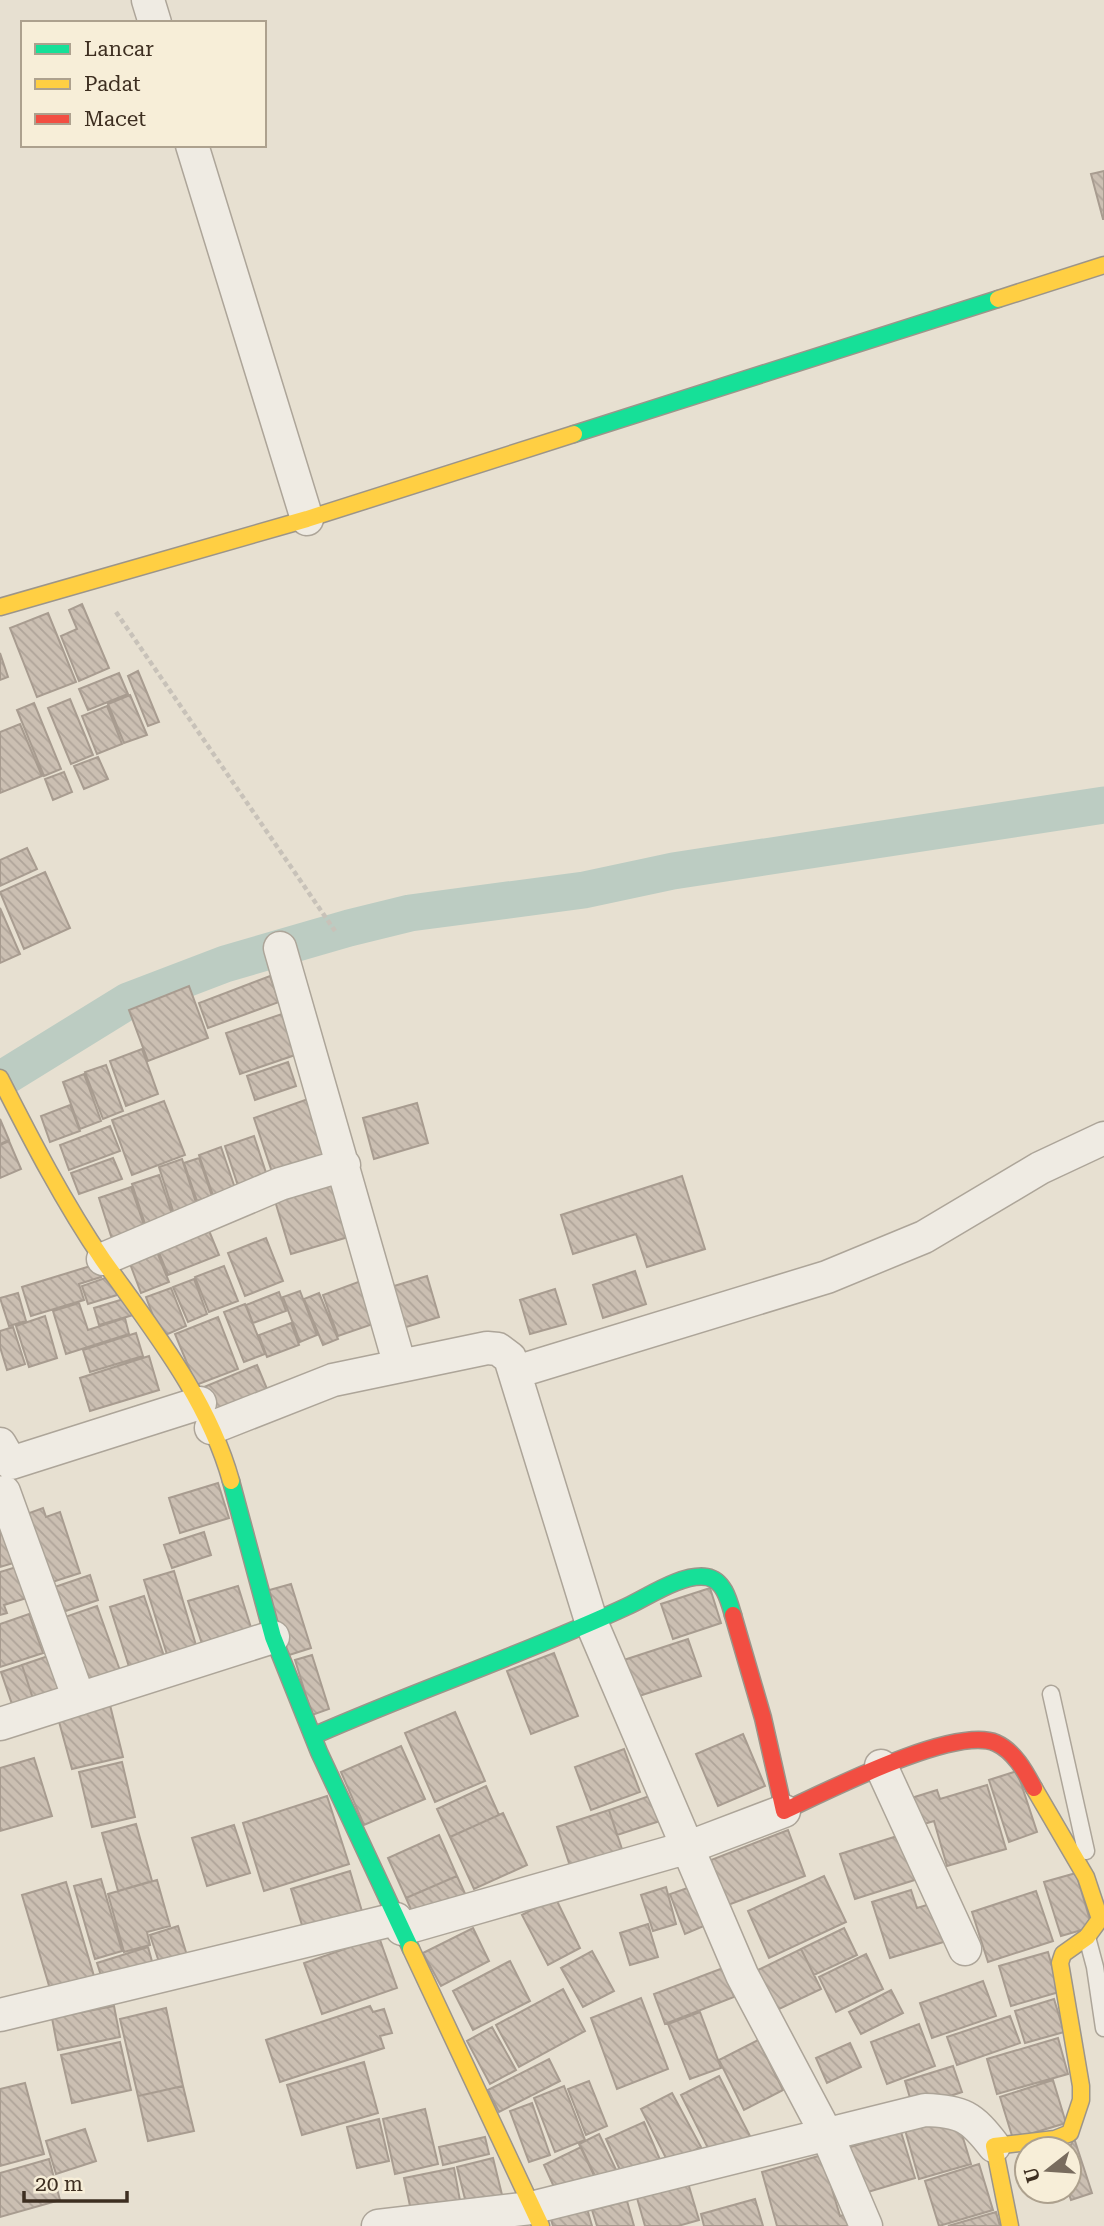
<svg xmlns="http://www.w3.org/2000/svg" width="1104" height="2226" font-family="'Roboto Serif',serif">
<defs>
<pattern id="building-back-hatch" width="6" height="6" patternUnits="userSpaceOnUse" patternTransform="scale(1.75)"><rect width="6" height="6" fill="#cbbfb2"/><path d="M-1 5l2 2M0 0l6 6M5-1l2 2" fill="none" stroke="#afa499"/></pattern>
</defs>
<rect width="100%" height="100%" fill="#e7e0d1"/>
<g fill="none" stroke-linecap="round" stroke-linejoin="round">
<path stroke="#bcccc2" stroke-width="37" d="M0,1080L128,1001L225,964L349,928L410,913L584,890L673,871L1104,805"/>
</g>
<path fill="url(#building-back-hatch)" stroke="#a89c90" stroke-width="2" d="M1104,171V219H1103L1091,174Z
M82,604L109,668L79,681L61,636L77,629L69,610Z
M48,613L76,682L37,697L10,628Z
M0,653L8,677L0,680Z
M138,671L159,722L148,726L128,676Z
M119,673L128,694L88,710L79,689Z
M130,695L147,735L124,743L108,704Z
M70,699L93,755L71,764L48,708Z
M34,703L61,769L44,776L17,710Z
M107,706L122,744L97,754L82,716Z
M20,724L42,776L0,793V732Z
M98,757L108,779L84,789L74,766Z
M64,772L72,792L53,800L45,779Z
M27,848L37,869L0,886V860Z
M45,872L70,928L24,949L0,892Z
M0,908L20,954L0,963Z
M270,976L279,1002L208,1028L199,1003Z
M189,986L208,1038L148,1061L129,1010Z
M282,1014L295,1055L240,1074L226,1033Z
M142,1049L158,1094L126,1106L110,1061Z
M288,1062L296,1086L255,1100L247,1076Z
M106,1065L123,1111L103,1119L85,1072Z
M84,1074L101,1121L80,1129L63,1082Z
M308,1099L327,1157L273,1175L254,1118Z
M164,1101L185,1155L132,1175L112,1120Z
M417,1103L428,1143L374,1159L363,1118Z
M70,1105L80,1131L50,1142L41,1116Z
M0,1119L9,1140L0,1144Z
M110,1126L120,1151L69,1170L60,1145Z
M254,1136L269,1182L240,1192L225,1146Z
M9,1141L21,1169L0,1178V1145Z
M221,1147L237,1194L215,1201L199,1155Z
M113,1158L122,1179L79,1194L71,1173Z
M199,1158L212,1196L197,1201L184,1163Z
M182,1159L198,1209L175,1217L159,1167Z
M159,1175L173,1217L146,1227L132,1184Z
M682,1176L705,1249L647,1267L636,1234L573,1254L561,1215Z
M339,1182L355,1235L291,1254L275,1201Z
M131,1187L145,1228L112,1239L99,1198Z
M205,1221L219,1255L168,1275L154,1240Z
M266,1238L283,1281L245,1296L228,1253Z
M153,1242L169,1282L141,1293L126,1253Z
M97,1264L101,1277L79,1284L84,1300L31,1316L22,1287Z
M224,1266L238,1301L209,1312L195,1277Z
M635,1271L646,1304L603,1318L593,1285Z
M111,1276L117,1295L88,1304L82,1286Z
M427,1276L439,1317L393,1331L381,1290Z
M194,1279L207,1314L188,1322L173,1287Z
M361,1281L376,1323L338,1336L323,1295Z
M171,1288L186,1326L161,1337L146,1297Z
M555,1289L566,1324L530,1334L520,1300Z
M300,1291L317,1335L300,1342L283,1297Z
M279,1292L286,1311L253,1323L246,1305Z
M18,1293L26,1321L9,1326L0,1298Z
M319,1293L338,1339L323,1345L304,1299Z
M127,1298L133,1315L99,1325L94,1308Z
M79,1303L88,1330L125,1318L129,1334L66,1354L53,1311Z
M245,1304L265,1354L244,1362L224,1312Z
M45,1316L57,1358L29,1367L16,1326Z
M218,1317L238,1369L196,1385L175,1334Z
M291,1323L299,1345L267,1357L259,1335Z
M13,1327L25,1364L7,1370L0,1347V1331Z
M136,1333L143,1356L90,1372L83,1350Z
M149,1356L159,1390L90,1411L80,1378Z
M257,1365L272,1401L219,1422L204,1387Z
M218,1483L229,1518L180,1533L169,1498Z
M43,1508L46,1517L60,1512L80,1573L43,1585L21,1516Z
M11,1524L23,1560L0,1567V1528Z
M204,1532L211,1555L172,1568L164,1545Z
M23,1565L33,1596L4,1605L7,1613L0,1615V1572Z
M174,1571L198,1652L169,1661L144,1580Z
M90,1575L98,1600L57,1614L49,1589Z
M291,1584L311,1648L286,1656L266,1591Z
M238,1586L253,1634L204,1650L188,1601Z
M710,1588L721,1623L673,1639L661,1604Z
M144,1596L166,1662L131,1673L110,1607Z
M97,1606L122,1676L86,1688L62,1618Z
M29,1614L43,1653L0,1667V1624Z
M688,1639L701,1676L636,1697L624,1660Z
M554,1653L578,1716L531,1734L507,1671Z
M51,1655L64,1695L35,1705L22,1665Z
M312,1655L329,1709L312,1715L295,1660Z
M22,1665L35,1705L15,1713L1,1672Z
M110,1705L123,1757L72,1769L58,1718Z
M455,1712L485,1781L435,1802L405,1733Z
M743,1734L765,1786L718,1806L696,1754Z
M401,1746L425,1799L364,1825L341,1772Z
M624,1749L640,1792L591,1810L575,1767Z
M34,1758L52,1816L0,1831V1768Z
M122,1762L135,1817L92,1827L79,1772Z
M1017,1771L1037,1832L1009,1842L989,1780Z
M987,1785L1006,1849L947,1866L934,1821L914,1827L905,1800L937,1790L940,1799Z
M486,1786L499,1815L450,1837L437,1809Z
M658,1793L666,1819L617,1835L609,1810Z
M327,1796L349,1864L264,1891L243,1823Z
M609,1810L624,1855L572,1872L557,1827Z
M503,1813L527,1865L474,1889L450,1837Z
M136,1824L152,1881L118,1891L102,1833Z
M234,1825L250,1873L207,1886L192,1838Z
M788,1830L805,1876L728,1905L711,1860Z
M910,1832L924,1877L855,1899L840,1854Z
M439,1835L457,1876L406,1898L388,1858Z
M350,1871L364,1918L305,1935L291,1889Z
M1076,1873L1092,1927L1061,1936L1044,1882Z
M457,1876L467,1898L416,1921L406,1898Z
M824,1876L846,1922L769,1958L748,1911Z
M101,1879L122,1951L95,1959L74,1886Z
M157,1880L170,1926L147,1932L150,1945L124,1952L108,1894Z
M66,1882L97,1986L53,1999L22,1895Z
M696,1885L711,1923L685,1934L670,1894Z
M666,1887L676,1924L653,1931L641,1895Z
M911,1890L917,1908L937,1902L950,1940L890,1958L872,1902Z
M1036,1891L1053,1941L988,1962L972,1912Z
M555,1897L580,1948L548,1965L522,1915Z
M648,1924L658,1957L630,1965L620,1933Z
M178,1926L189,1962L162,1971L150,1935Z
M473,1928L489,1961L441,1986L423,1953Z
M844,1928L857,1955L814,1975L801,1949Z
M379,1937L397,1988L322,2014L304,1963Z
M148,1947L155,1972L105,1988L97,1963Z
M801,1949L821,1989L775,2011L756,1971Z
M592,1951L614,1991L583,2007L561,1968Z
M1048,1952L1059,1992L1011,2006L999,1966Z
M866,1954L883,1989L836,2012L819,1977Z
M510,1961L530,2001L473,2030L453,1991Z
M723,1968L734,1997L665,2024L654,1994Z
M983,1981L996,2016L932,2038L920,2003Z
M563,1989L585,2031L519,2067L496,2025Z
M891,1990L903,2013L861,2034L849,2012Z
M641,1998L668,2069L617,2089L591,2018Z
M1054,1999L1064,2032L1025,2043L1015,2011Z
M114,2006L120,2037L58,2050L52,2018Z
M370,2006L373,2012L384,2009L392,2033L380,2036L384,2048L280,2082L266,2040Z
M166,2008L183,2086L138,2096L120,2019Z
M700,2012L721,2068L690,2079L668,2024Z
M1010,2016L1020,2043L957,2065L947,2037Z
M919,2024L935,2066L887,2084L871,2042Z
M492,2027L516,2070L490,2084L467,2041Z
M1058,2038L1068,2074L997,2094L987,2059Z
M758,2040L783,2090L744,2110L719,2060Z
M120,2042L131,2090L72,2103L61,2055Z
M850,2043L861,2067L827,2083L816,2058Z
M549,2059L560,2081L499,2112L488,2090Z
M364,2062L378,2113L302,2135L287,2085Z
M953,2066L962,2092L913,2108L905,2081Z
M719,2076L750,2136L712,2156L681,2095Z
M1053,2080L1066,2123L1013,2139L1000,2097Z
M589,2081L607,2126L586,2135L568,2089Z
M25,2083L44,2154L0,2166V2089Z
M183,2086L194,2131L148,2141L138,2096Z
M564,2086L585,2140L555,2152L534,2098Z
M672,2093L701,2147L669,2164L641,2109Z
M532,2103L550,2155L529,2162L510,2111Z
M425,2109L438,2164L395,2174L383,2119Z
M956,2115L971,2164L919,2179L905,2130Z
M379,2119L389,2161L357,2168L347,2127Z
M644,2122L661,2162L624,2179L606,2139Z
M85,2129L96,2161L56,2174L46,2141Z
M901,2132L915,2178L861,2194L847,2148Z
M599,2134L619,2176L599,2186L579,2144Z
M485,2137L489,2154L443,2165L439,2147Z
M1074,2138L1092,2193L1071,2200L1068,2191L1069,2149Z
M581,2147L597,2180L559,2198L544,2165Z
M822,2155L840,2216L855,2212L860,2226H777L762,2172Z
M493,2158L504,2203L468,2211L457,2167Z
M49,2159L60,2200L0,2217V2173Z
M979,2164L993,2210L939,2226L925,2181Z
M454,2168L461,2206L412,2215L404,2178Z
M688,2183L699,2220L678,2226H645L637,2198Z
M755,2199L763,2226H704L701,2214Z
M627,2201L634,2226H597L592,2210Z
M586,2205L592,2226H553L550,2216Z
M996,2212L1000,2226H948Z"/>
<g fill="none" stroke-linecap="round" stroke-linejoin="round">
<g stroke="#ada599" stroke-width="19">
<path id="lane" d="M1051,1694L1086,1851
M1087,1937L1095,1967L1104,2028"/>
</g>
<g stroke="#ada599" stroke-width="35">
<path id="street" d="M148,0L155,23
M192,145L307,519
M280,948L400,1366
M103,1259L280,1184L344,1165
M516,1372L827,1277L924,1237L1040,1168L1104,1138
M211,1428L333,1380L487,1348L498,1349L510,1358L592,1624L742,1975L828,2137L866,2226
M0,1444L11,1463L200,1403
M4,1492L79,1699
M0,1724L273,1637
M881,1766L965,1949
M402,1929L689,1847L784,1811
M0,2015L396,1919
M378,2226L531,2208L925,2110C962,2111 972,2117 994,2146"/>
</g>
<g stroke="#9c958a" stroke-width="19">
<path id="fast" d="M574,434L998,299
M231,1481L273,1637L319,1752L411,1949
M313,1736C417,1690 525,1654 628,1606C649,1596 683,1573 707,1577C724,1580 729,1601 733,1615"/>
</g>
<g stroke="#9c958a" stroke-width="19">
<path id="slow" d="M998,299L1104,265
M0,607L307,519L574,434
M0,1078C31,1139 64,1203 103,1260C152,1329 208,1398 231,1481
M411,1949L541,2226
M1010,2226L994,2146L1055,2139L1070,2133L1081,2100V2086L1060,1963L1063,1954L1087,1937L1100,1919L1086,1877L1034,1788"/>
</g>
<g stroke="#9c958a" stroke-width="19">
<path id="jam" d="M733,1615L763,1718L784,1811C825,1792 955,1725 996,1743C1014,1751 1025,1771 1034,1788"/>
</g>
<path stroke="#c8c2b9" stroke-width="4.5" stroke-dasharray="5 3.5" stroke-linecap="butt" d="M116,612L335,931"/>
<use href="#lane" stroke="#efebe3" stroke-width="16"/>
<use href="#street" stroke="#efebe3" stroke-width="32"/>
<use href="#fast" stroke="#16e098" stroke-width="16"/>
<use href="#slow" stroke="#ffcf43" stroke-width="16"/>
<use href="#jam" stroke="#f24e42" stroke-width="16"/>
</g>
<rect x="21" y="21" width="245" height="126" fill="#f7eed8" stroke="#ada18e" stroke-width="2"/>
<rect x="35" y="44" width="35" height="10" fill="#16e098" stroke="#ada18e" stroke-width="2"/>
<text x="84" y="56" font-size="21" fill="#3d2e20">Lancar</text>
<rect x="35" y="79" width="35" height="10" fill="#ffcf43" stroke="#ada18e" stroke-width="2"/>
<text x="84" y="91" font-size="21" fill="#3d2e20">Padat</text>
<rect x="35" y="114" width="35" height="10" fill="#f24e42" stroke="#ada18e" stroke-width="2"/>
<text x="84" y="126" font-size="21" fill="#3d2e20">Macet</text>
<g transform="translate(1048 2170) rotate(253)"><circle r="33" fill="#f7eed8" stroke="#ada18e" stroke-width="2"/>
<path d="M0-5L12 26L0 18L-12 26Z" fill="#786c5e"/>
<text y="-10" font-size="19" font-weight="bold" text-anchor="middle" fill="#3d2e20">U</text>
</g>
<path d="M24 2191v10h103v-10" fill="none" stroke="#3d2e20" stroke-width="3.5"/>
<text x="35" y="2191" font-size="21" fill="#3d2e20" stroke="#f7eed8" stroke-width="5" paint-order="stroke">20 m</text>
</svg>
